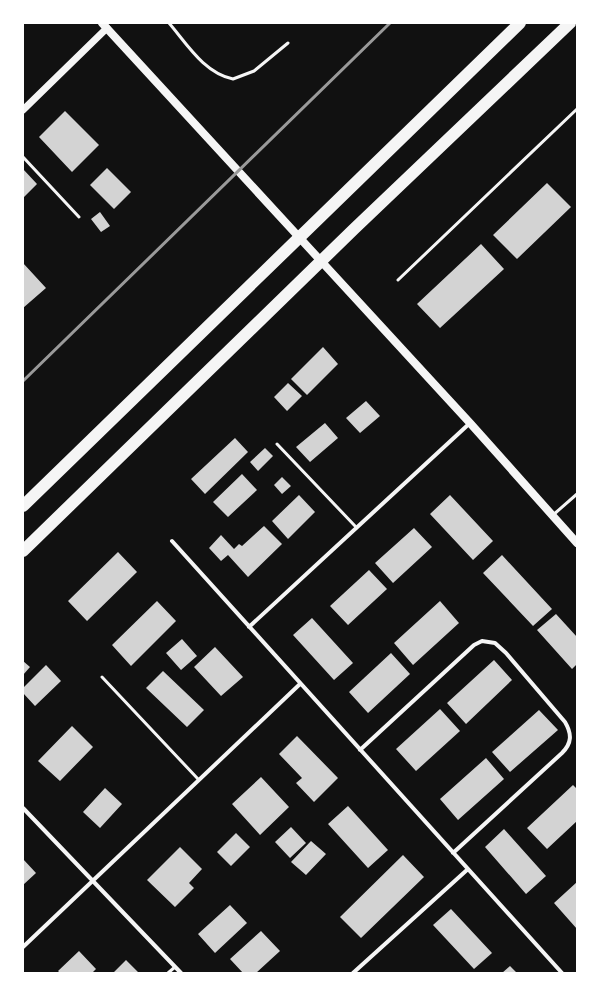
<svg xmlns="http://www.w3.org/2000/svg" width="600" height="996" font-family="'PT Sans',sans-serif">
<rect width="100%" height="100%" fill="#111"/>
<path fill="#d3d3d3" d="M65,111L99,145L72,172L39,137Z
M107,168L131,192L114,209L90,185Z
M23,169L37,184L23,198Z
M547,183L571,207L517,259L493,235Z
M100,212L110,226L101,232L91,219Z
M481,244L504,269L440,328L417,304Z
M23,263L46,288L23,308Z
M323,347L338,364L307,395L291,379Z
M288,383L302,396L287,411L274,397Z
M366,401L380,416L360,433L346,418Z
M325,423L338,438L310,462L296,447Z
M235,438L248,452L205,494L191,479Z
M265,448L273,456L258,471L250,462Z
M242,474L257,490L228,517L213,502Z
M282,477L291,486L282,494L274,485Z
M299,495L315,512L288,539L272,521Z
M450,495L493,541L473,560L430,514Z
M264,526L282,544L248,577L228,555L221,561L209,548L221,535L234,549L239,544L242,546Z
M414,528L432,547L393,583L375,563Z
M118,552L137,572L87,621L68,601Z
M502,555L552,609L533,626L483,573Z
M369,570L387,589L348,625L330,606Z
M157,601L176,621L131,666L112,645Z
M440,601L459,623L413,665L394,643Z
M556,614L577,637V664L572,669L537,630Z
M312,618L353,663L334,680L293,635Z
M182,639L197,656L181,670L166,653Z
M215,647L243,677L221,696L194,667Z
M391,653L410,674L368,713L349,692Z
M494,660L512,680L466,724L447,703Z
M23,661L30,667L23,675Z
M46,665L61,681L35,706L23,693V688Z
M163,671L204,710L187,727L146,688Z
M440,709L460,731L416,771L396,749Z
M539,710L558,730L510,772L492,752Z
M72,726L93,747L60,781L38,761Z
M297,736L338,778L314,802L296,783L302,778L279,754Z
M486,758L504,779L458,820L440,799Z
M261,777L289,807L260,835L232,804Z
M573,785L577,789V821L547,849L527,828Z
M105,788L122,804L100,828L83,812Z
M348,806L388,850L368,868L328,824Z
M291,827L306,843L290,858L275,842Z
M504,829L546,876L526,894L485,847Z
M236,833L250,847L231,866L217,852Z
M311,841L326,854L306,875L291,862Z
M180,847L202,869L189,883L194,888L175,907L147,880Z
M403,855L424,877L361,938L340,917Z
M23,859L36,873L23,885Z
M577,882V929L554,903Z
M230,905L247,923L215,953L198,934Z
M451,909L492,953L474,969L433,925Z
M261,931L280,951L256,973H243L230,959Z
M79,951L96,969L92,973H60L58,971Z
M126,960L139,973H113Z
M510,966L517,973H502Z"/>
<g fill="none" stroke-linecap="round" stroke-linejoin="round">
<path stroke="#f5f5f5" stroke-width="3" d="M169,23C187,44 204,73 233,79L254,71L288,43
M23,157L79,217
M398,280L577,109
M277,444L356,527
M553,515L577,494
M102,677L198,779
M168,973L175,967"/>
<path stroke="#f5f5f5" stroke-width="4" d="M172,541L562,973
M249,627L470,423
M360,750L474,645L482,641L495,643L506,653L565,722C572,734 572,743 562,753L453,853
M23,808L181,973
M23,947L300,684
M353,973L468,869"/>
<path stroke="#f5f5f5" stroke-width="7" d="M23,110L107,28"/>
<path stroke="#f5f5f5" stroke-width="8" d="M102,23L470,423L577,543"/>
<path stroke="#f5f5f5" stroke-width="12" d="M23,506L520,23
M23,551L354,229L570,23"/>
<path stroke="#9a9a9a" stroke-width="3" d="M23,381L390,23"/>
</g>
<rect width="600" height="996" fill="none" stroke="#ffffff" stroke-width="48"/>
</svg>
